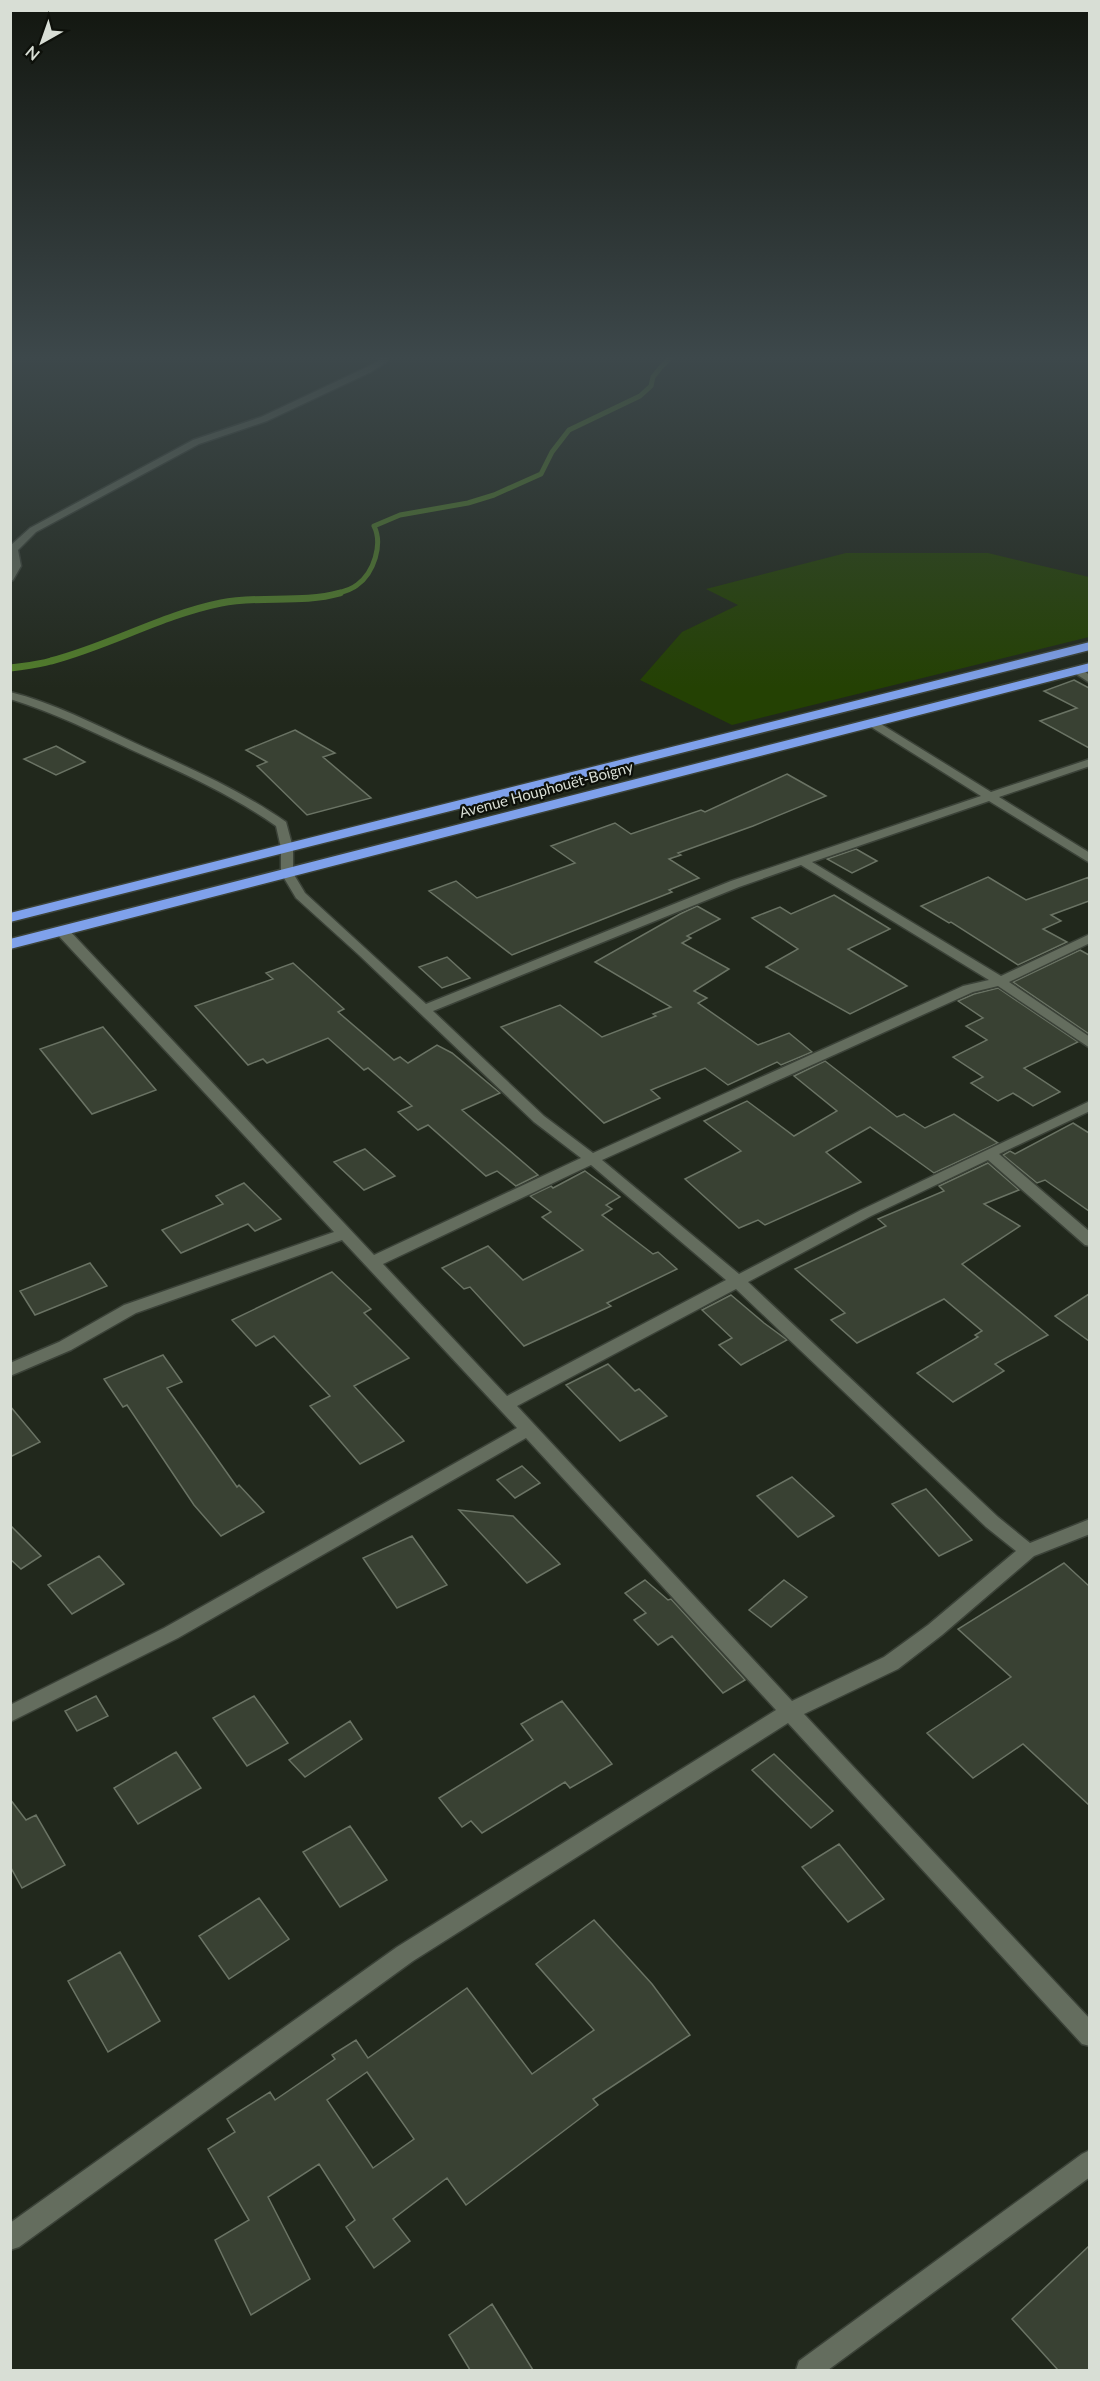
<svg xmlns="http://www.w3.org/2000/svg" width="1100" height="2381" font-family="Lato,sans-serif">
<rect width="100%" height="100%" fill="#21281c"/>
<path fill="#244103" d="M846,553H988L1089,577V637L732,725L640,680L682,632L738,605L706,589Z"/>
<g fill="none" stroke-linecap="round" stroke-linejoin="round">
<path stroke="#517c2a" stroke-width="5" d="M335,594C342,592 351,590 357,585C374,573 383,544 374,526L400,515L468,503L494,495L541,474L552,452L569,430L640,396L651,386L653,377L661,367L674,355"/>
<path stroke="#517c2a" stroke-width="7" d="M10,668C24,666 38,665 51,661C109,646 162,615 221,603C261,595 301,604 340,593"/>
</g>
<path fill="#394133" stroke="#6a7364" stroke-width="1.5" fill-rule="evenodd" d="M1074,680L1089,688V748L1040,721L1077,708L1044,691Z
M295,730L335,753L323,757L371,798L307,815L257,766L267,762L246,750Z
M56,746L85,762L56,775L24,759Z
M787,774L826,796L753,826L678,853L681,855L669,859L699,878L669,890L672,892L512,955L429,891L456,881L477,898L575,863L551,846L615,823L631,834L701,810L705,812Z
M856,849L877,861L852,873L827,859Z
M988,877L1026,900L1089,877V901L1051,915L1061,921L1043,929L1067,942L1018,965L951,922L949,923L921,906Z
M834,895L890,929L848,949L907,986L850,1014L766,967L798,949L752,918L780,907L791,914Z
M697,906L720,919L687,936L691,938L682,943L729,969L694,991L707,998L698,1003L758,1045L789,1033L812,1052L781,1065L777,1062L728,1085L705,1068L651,1090L660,1098L604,1123L501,1027L560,1005L602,1037L656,1016L653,1014L671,1007L595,962L680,914Z
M1080,950L1089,955V1034L1013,982Z
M447,957L470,978L442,988L419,967Z
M293,963L344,1009L338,1012L394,1060L400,1057L408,1063L437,1045L452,1053L500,1093L462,1110L538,1175L516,1186L497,1171L486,1176L428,1125L418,1130L398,1112L412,1106L368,1068L364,1070L328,1038L267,1063L263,1059L248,1065L195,1006L273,979L266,973Z
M998,988L1078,1042L1024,1068L1060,1092L1033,1106L1013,1093L998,1101L971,1083L983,1077L953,1057L987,1040L966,1026L983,1018L958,1001L974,994Z
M103,1027L156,1090L92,1114L40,1049Z
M825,1061L897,1117L904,1114L925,1128L954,1114L998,1143L934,1173L870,1127L826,1152L861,1182L765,1225L758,1220L739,1228L685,1179L741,1151L704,1121L747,1101L794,1136L837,1111L794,1076Z
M1073,1123L1089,1133V1211L1045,1180L1037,1183L1003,1155L1010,1151L1015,1154Z
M365,1149L395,1176L364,1190L334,1162Z
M988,1163L1019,1190L984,1204L1020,1226L962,1264L1048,1335L995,1364L1004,1371L953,1402L917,1373L978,1337L975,1335L982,1331L944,1299L857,1343L831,1320L845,1313L795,1269L886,1226L878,1219L944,1191L939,1186Z
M585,1171L620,1197L606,1205L612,1209L602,1215L653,1254L658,1252L677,1269L607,1303L611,1306L524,1346L470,1287L464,1289L442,1268L488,1246L523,1280L583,1250L542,1217L551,1212L530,1196L551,1186L553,1188Z
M244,1183L281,1219L255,1231L248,1224L181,1253L162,1230L223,1204L216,1196Z
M90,1263L107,1286L35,1315L20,1291Z
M332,1272L371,1309L364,1313L409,1358L354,1386L404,1441L360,1464L310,1406L330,1396L274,1336L256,1346L232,1320Z
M1089,1294V1341L1055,1316Z
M731,1295L764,1323L787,1340L741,1365L719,1345L732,1338L702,1310Z
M163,1355L182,1382L167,1388L237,1487L239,1485L264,1512L221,1536L194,1505L127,1405L123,1407L104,1379Z
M608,1364L635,1391L639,1389L667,1416L620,1441L566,1385Z
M10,1406L40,1442L10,1457Z
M522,1466L540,1483L515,1498L497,1480Z
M792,1477L834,1516L798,1537L757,1496Z
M926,1489L972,1540L939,1556L892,1504Z
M459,1510L513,1516L560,1564L527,1583Z
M10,1525L41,1556L21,1569L10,1559Z
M412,1536L447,1585L397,1608L363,1558Z
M99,1556L124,1584L72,1614L48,1585Z
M1064,1563L1089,1586V1805L1023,1744L973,1778L927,1733L1011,1677L958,1629Z
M645,1580L668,1600L671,1599L745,1680L723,1693L672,1636L658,1645L634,1620L646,1613L625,1593Z
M784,1580L807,1597L771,1627L749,1610Z
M96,1696L108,1716L77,1731L65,1711Z
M254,1696L288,1743L247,1766L213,1718Z
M562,1701L612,1764L570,1788L565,1782L482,1833L471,1821L462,1827L439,1798L533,1740L521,1724Z
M350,1721L362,1739L305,1777L289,1760Z
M176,1752L201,1788L138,1824L114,1788Z
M774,1754L833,1811L811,1828L752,1770Z
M10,1799L26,1820L36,1815L65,1865L22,1888L10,1866Z
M350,1826L387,1880L340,1907L303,1852Z
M839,1844L884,1899L848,1922L802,1867Z
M259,1898L289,1939L229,1979L199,1936Z
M594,1920L652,1984L690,2035L593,2099L598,2105L466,2205L447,2178L393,2219L410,2241L374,2268L346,2227L355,2220L319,2164L268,2197L310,2279L251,2315L215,2240L249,2220L208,2149L235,2132L227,2119L270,2092L275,2100L335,2059L332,2055L356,2040L368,2058L467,1988L532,2074L594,2030L536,1964ZM367,2072L414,2139L373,2168L327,2100Z
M120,1952L160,2021L108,2052L68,1981Z
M1089,2246V2370H1058L1012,2319Z
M492,2304L533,2370H470L449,2335Z"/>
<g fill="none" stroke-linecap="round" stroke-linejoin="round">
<g stroke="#3b4238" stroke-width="3">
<path id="street" d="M376,355H384L388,361L371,372L267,421L199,444L36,532L18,550L21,566L13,580L10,581V546L30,528L193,440L261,417L365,368L380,360Z
M1077,667L1090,675V683L1073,672V668Z
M10,692C54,703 94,724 135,743C187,767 239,789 286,822L293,848V873L305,893L426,1004L731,881L981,796L868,725V721H876L991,792L1090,759V766L999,797L1090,853V863L989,801L812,862L1001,976L1090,934V943L1009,982L1090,1037V1048L998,986L973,992L602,1160L739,1274L861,1210L1090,1101V1111L999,1154L1090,1232V1246L1085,1245L988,1160L871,1216L748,1282L998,1517L1030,1543L1090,1519V1534L1034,1556L942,1635L898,1669L804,1714L1090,2019V2046L1082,2044L788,1723L413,1961L19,2247L10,2250V2223L397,1947L776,1710L526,1438L178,1638L10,1722V1705L164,1628L517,1428L342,1240L136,1313L71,1350L10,1376V1363L59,1342L124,1305L334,1232L57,934L56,931L57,928H67L374,1255L581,1158L534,1122L359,955L296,898L281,873V848L276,826C232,795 183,773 134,751C93,732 53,712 10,699ZM801,865L989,980L963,986L593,1153L544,1116L433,1011L739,887ZM591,1165L726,1280L507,1396L383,1264ZM736,1289L986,1527L1016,1551L928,1625L884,1657L792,1701L517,1406Z
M1090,2150V2177L828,2370H796L799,2361L1082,2154Z"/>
</g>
<g stroke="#3b4238" stroke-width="3">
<path id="highway" d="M1090,642V650L10,922V913Z
M1090,663V671L10,949V939Z"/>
</g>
<use href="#street" fill="#646d5e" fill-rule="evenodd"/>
<use href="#highway" fill="#7fa1eb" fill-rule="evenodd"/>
</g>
<linearGradient id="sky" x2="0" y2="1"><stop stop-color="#12160f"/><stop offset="0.52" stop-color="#3d484b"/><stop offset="1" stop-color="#3d484b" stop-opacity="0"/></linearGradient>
<rect width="1100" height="688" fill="url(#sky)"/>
<g text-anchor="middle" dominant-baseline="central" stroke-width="4.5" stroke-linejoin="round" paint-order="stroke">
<g font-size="15" fill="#d8ded5" stroke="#0d100a">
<text transform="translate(546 789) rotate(-15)">Avenue Houphouët-Boigny</text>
</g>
</g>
<rect width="1100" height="2381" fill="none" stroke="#d8ded5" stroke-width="24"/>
<g transform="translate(42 42) rotate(220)" stroke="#0d100a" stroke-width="4.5" paint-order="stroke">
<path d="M0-4.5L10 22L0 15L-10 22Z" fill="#d8ded5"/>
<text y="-9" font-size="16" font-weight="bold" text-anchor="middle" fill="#d8ded5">N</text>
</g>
</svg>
